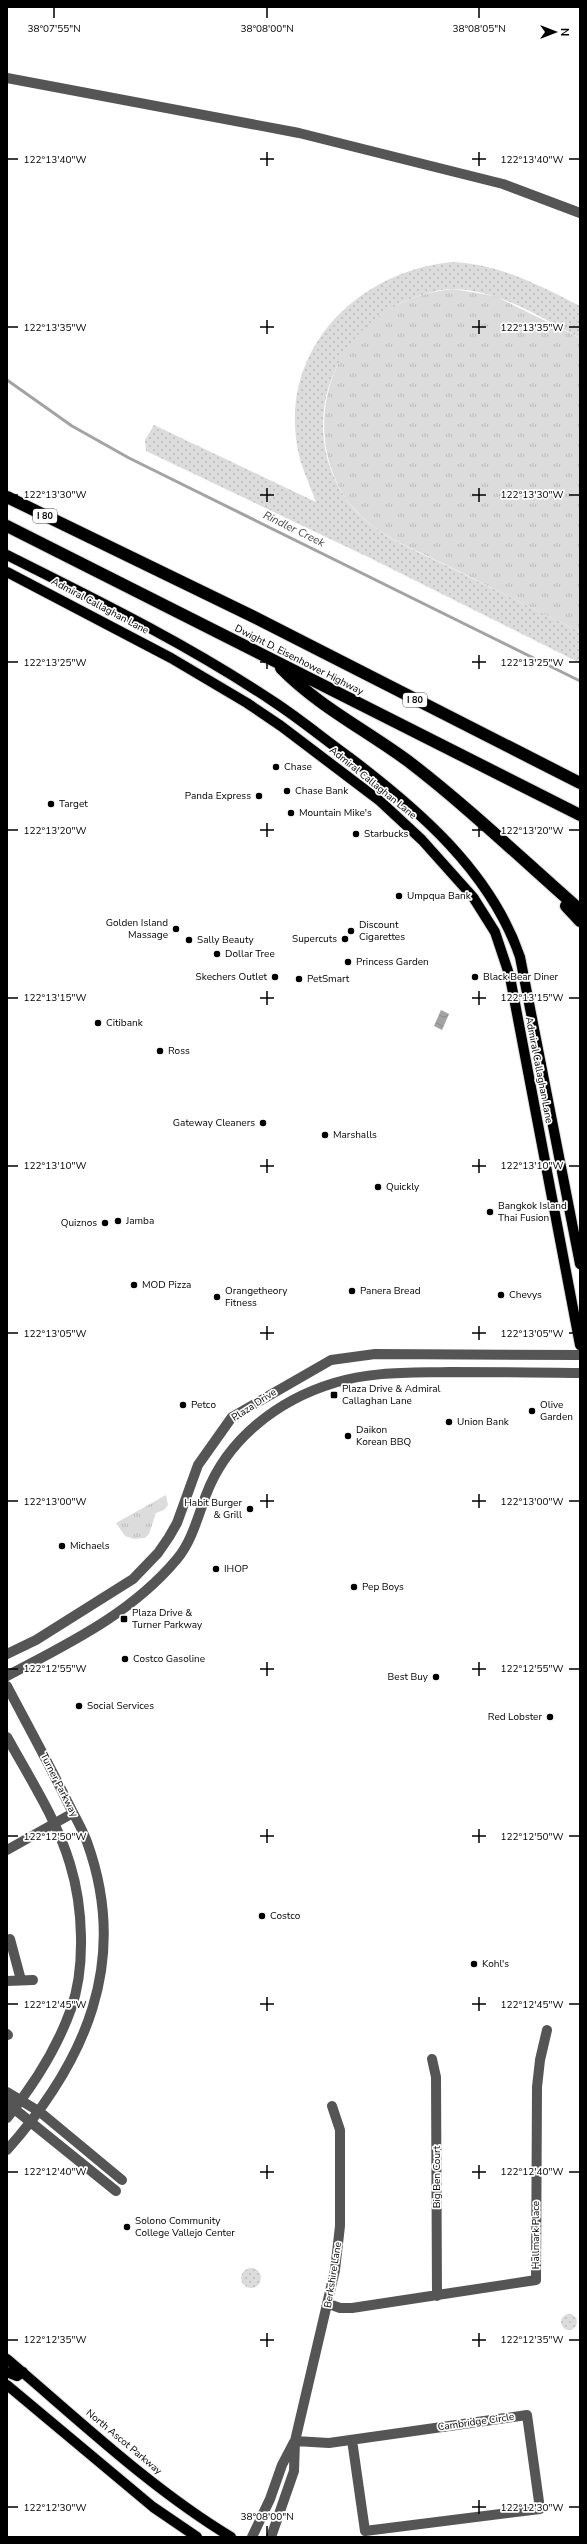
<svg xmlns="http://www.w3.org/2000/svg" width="587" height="2544" font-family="'Nunito Sans',sans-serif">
<defs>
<pattern id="grass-tufts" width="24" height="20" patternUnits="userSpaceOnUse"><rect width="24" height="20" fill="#dcdcdc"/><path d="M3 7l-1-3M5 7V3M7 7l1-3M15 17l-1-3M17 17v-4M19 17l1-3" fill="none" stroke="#bbb"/></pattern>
<pattern id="park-dots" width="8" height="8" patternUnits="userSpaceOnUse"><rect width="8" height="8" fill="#dcdcdc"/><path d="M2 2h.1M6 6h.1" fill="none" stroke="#bbb" stroke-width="1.8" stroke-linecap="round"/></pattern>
<pattern id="water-waves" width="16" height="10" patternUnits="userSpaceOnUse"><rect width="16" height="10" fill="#a3a3a3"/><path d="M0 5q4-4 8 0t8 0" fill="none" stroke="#8b8b8b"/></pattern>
</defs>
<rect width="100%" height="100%" fill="#fff"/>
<path fill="url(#grass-tufts)" d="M453,289L495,296L580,338V632C534,609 488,586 442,563C414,549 383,538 361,516C320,476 314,412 339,362C361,318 405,294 453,289Z
M166,1495L168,1505L164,1510L156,1513L149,1534L145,1538L134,1539L125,1536L116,1523Z"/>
<path fill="url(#park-dots)" d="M452,262C500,264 538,285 580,306V338C541,318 500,290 454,289C439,289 424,294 410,299C326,332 294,438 354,509C378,537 416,550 449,567C492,588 536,610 580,632V663L370,558L146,451L145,440L154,425L316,502C309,483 300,465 297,445C281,346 360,271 452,262Z
M241 2278a10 10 0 1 1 20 0a10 10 0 1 1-20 0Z
M561 2322a8 8 0 1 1 16 0a8 8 0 1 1-16 0Z"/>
<path fill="url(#water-waves)" d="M441,1010L449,1014L442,1030L434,1026Z"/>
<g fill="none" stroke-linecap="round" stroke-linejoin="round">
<path stroke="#a3a3a3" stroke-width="3" d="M7,380L72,426L129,458L580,681"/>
<g stroke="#dbdbdb" stroke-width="12">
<path id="major" d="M7,555C97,600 189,645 274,702C300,719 324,739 349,757C419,810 491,872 520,957L580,1264
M7,572L171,658L247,703L281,726L380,801L422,840L473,897L495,932L510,977L580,1345
M7,2359C79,2420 150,2488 231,2537
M7,2372L17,2376L23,2372
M7,2385L153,2507L197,2537"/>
</g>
<g stroke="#dbdbdb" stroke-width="14">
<path id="highway" d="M7,497L252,616L580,783
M7,526L580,815
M281,668C318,706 366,730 408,761C468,807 523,860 580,910
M566,906L580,921"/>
</g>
<path stroke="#555" stroke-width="10" d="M7,78L299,133L503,184L580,213
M7,1654L36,1640L133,1579L158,1553L169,1537L177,1523L198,1465L232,1417L331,1360L375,1354L580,1355
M7,1676C69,1643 131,1614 177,1559C192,1541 198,1516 206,1495C227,1439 278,1400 334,1383C372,1371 411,1373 449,1372C493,1372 536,1372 580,1373
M7,1686C27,1724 48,1762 67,1801C74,1815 82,1828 87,1842C130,1961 86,2061 7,2150
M7,1737C29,1777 57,1820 70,1864C83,1906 86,1967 71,2009C57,2048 33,2086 7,2118
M7,1850L73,1813
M10,1939L21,1980
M7,1981L33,1980
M7,2034L8,2035
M432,2059L436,2077L437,2296
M7,2092L40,2112L122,2180
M7,2103L116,2191
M329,2304L340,2308H352L536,2280L537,2087L540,2060L547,2030
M295,2441L329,2443L527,2415L540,2509L365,2531L352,2440
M252,2537L270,2499L282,2465L294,2442
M271,2537L294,2471L295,2441L335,2270L340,2226V2130L332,2106"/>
<use href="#major" stroke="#000" stroke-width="10"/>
<use href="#highway" stroke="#000" stroke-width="12"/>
</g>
<path fill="none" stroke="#000" stroke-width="1.5" d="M54,8V18M267,8V18M479,8V18M267,152V166M479,152V166M8,159H18M260,159H274M472,159H486M569,159H579M267,320V334M479,320V334M8,327H18M260,327H274M472,327H486M569,327H579M267,488V502M479,488V502M8,495H18M260,495H274M472,495H486M569,495H579M267,655V669M479,655V669M8,662H18M260,662H274M472,662H486M569,662H579M267,823V837M479,823V837M8,830H18M260,830H274M472,830H486M569,830H579M267,991V1005M479,991V1005M8,998H18M260,998H274M472,998H486M569,998H579M267,1159V1173M479,1159V1173M8,1166H18M260,1166H274M472,1166H486M569,1166H579M267,1326V1340M479,1326V1340M8,1333H18M260,1333H274M472,1333H486M569,1333H579M267,1494V1508M479,1494V1508M8,1501H18M260,1501H274M472,1501H486M569,1501H579M267,1662V1676M479,1662V1676M8,1669H18M260,1669H274M472,1669H486M569,1669H579M267,1829V1843M479,1829V1843M8,1836H18M260,1836H274M472,1836H486M569,1836H579M267,1997V2011M479,1997V2011M8,2004H18M260,2004H274M472,2004H486M569,2004H579M267,2165V2179M479,2165V2179M8,2172H18M260,2172H274M472,2172H486M569,2172H579M267,2333V2347M479,2333V2347M8,2340H18M260,2340H274M472,2340H486M569,2340H579M479,2500V2514M8,2507H18M472,2507H486M569,2507H579M267,2526V2536"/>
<g fill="#000" stroke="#fff" stroke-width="1.5">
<circle cx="276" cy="767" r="4"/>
<circle cx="287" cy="791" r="4"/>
<circle cx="259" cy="796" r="4"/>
<circle cx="51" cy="804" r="4"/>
<circle cx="291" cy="813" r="4"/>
<circle cx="356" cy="834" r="4"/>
<circle cx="399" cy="896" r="4"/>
<circle cx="176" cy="929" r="4"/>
<circle cx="351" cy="931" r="4"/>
<circle cx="345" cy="939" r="4"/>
<circle cx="189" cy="940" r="4"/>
<circle cx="217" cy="954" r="4"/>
<circle cx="348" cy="962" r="4"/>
<circle cx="275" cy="977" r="4"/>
<circle cx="475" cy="977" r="4"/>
<circle cx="299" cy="979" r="4"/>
<circle cx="98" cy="1023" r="4"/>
<circle cx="160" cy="1051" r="4"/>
<circle cx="263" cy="1123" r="4"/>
<circle cx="325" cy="1135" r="4"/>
<circle cx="378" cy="1187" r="4"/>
<circle cx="490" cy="1212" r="4"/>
<circle cx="118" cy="1221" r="4"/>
<circle cx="105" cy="1223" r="4"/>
<circle cx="134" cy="1285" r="4"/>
<circle cx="352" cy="1291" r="4"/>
<circle cx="501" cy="1295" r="4"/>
<circle cx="217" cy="1297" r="4"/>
<rect x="330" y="1391" width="8" height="8" rx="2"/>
<circle cx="183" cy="1405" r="4"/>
<circle cx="532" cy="1411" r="4"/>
<circle cx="449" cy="1422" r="4"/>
<circle cx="348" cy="1436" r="4"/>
<circle cx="250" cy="1509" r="4"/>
<circle cx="62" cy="1546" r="4"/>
<circle cx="216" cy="1569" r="4"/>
<circle cx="354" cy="1587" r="4"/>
<rect x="120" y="1615" width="8" height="8" rx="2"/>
<circle cx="125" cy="1659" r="4"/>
<circle cx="436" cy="1677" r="4"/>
<circle cx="79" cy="1706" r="4"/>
<circle cx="550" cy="1717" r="4"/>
<circle cx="262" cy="1916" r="4"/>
<circle cx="474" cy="1964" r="4"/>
<circle cx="127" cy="2227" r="4"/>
</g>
<g text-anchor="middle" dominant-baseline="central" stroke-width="3.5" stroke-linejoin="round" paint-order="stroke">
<g fill="#fff" stroke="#4c4c4c" stroke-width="1">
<rect x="33" y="509" width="24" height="14" rx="3"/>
<rect x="403" y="693" width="24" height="14" rx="3"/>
</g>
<g font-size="9" font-weight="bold" fill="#000">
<text x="45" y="516">I 80</text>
<text x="415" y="700">I 80</text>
</g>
<g font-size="10" fill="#000" stroke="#fff">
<text transform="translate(100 606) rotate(28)">Admiral Callaghan Lane</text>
<text transform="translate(299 660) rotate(27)">Dwight D. Eisenhower Highway</text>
<text transform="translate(373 783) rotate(39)">Admiral Callaghan Lane</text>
<text transform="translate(539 1070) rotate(79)">Admiral Callaghan Lane</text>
<text transform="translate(254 1405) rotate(-33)">Plaza Drive</text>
<text transform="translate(59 1785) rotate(63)">Turner Parkway</text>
<text transform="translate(437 2177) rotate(-90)">Big Ben Court</text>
<text transform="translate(536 2235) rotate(-90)">Hallmark Place</text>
<text transform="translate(333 2275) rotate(-81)">Berkshire Lane</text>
<text transform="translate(476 2422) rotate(-8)">Cambridge Circle</text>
<text transform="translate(124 2442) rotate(40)">North Ascot Parkway</text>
</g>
<g font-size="10" fill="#000" stroke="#fff" text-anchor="start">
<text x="284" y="767">Chase</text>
<text x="295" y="791">Chase Bank</text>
<text x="251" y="796" text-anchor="end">Panda Express</text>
<text x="59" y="804">Target</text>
<text x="299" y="813">Mountain Mike's</text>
<text x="364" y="834">Starbucks</text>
<text x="407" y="896">Umpqua Bank</text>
<text x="168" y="923" text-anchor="end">Golden Island<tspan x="168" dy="12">Massage</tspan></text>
<text x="359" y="925">Discount<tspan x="359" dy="12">Cigarettes</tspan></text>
<text x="337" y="939" text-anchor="end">Supercuts</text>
<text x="197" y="940">Sally Beauty</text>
<text x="225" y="954">Dollar Tree</text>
<text x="356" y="962">Princess Garden</text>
<text x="267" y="977" text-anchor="end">Skechers Outlet</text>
<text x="483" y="977">Black Bear Diner</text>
<text x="307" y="979">PetSmart</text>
<text x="106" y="1023">Citibank</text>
<text x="168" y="1051">Ross</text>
<text x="255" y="1123" text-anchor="end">Gateway Cleaners</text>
<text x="333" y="1135">Marshalls</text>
<text x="386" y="1187">Quickly</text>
<text x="498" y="1206">Bangkok Island<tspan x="498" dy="12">Thai Fusion</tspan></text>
<text x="126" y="1221">Jamba</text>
<text x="97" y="1223" text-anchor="end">Quiznos</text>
<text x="142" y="1285">MOD Pizza</text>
<text x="225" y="1291">Orangetheory<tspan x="225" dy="12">Fitness</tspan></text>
<text x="360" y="1291">Panera Bread</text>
<text x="509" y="1295">Chevys</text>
<text x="342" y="1389">Plaza Drive &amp; Admiral<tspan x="342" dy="12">Callaghan Lane</tspan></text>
<text x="191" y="1405">Petco</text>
<text x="540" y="1405">Olive<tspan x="540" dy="12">Garden</tspan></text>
<text x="457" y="1422">Union Bank</text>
<text x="356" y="1430">Daikon<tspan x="356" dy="12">Korean BBQ</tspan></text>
<text x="242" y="1503" text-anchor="end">Habit Burger<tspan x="242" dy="12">&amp; Grill</tspan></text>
<text x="70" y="1546">Michaels</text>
<text x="224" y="1569">IHOP</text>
<text x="362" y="1587">Pep Boys</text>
<text x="132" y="1613">Plaza Drive &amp;<tspan x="132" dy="12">Turner Parkway</tspan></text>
<text x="133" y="1659">Costco Gasoline</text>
<text x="428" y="1677" text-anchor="end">Best Buy</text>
<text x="87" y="1706">Social Services</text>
<text x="542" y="1717" text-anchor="end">Red Lobster</text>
<text x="270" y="1916">Costco</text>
<text x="482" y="1964">Kohl's</text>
<text x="135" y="2221">Solono Community<tspan x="135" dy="12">College Vallejo Center</tspan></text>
</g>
<g font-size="11" font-style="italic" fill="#444" stroke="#fff">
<text transform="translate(294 529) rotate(26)">Rindler Creek</text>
</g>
</g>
<g font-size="10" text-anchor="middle" fill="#000" stroke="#fff" stroke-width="3.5" stroke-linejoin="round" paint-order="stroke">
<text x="54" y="32">38°07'55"N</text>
<text x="267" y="32">38°08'00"N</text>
<text x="479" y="32">38°08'05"N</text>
<text x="55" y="163">122°13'40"W</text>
<text x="532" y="163">122°13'40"W</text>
<text x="55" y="331">122°13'35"W</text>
<text x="532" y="331">122°13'35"W</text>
<text x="55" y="498">122°13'30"W</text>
<text x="532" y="498">122°13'30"W</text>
<text x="55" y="666">122°13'25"W</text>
<text x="532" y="666">122°13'25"W</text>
<text x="55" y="834">122°13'20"W</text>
<text x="532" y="834">122°13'20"W</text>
<text x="532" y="1001">122°13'15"W</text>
<text x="55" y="1001">122°13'15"W</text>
<text x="532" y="1169">122°13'10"W</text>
<text x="55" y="1169">122°13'10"W</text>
<text x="532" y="1337">122°13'05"W</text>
<text x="55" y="1337">122°13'05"W</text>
<text x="532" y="1505">122°13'00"W</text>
<text x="55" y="1505">122°13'00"W</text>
<text x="55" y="1672">122°12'55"W</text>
<text x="532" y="1672">122°12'55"W</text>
<text x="55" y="1840">122°12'50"W</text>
<text x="532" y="1840">122°12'50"W</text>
<text x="532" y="2008">122°12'45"W</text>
<text x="55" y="2008">122°12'45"W</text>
<text x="532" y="2175">122°12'40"W</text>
<text x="55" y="2175">122°12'40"W</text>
<text x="55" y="2343">122°12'35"W</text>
<text x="532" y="2343">122°12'35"W</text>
<text x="55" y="2511">122°12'30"W</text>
<text x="532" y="2511">122°12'30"W</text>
<text x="267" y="2520">38°08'00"N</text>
</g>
<rect width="587" height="2544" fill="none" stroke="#000000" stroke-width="16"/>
<g transform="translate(555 32) rotate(90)" stroke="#ffffff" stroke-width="3" paint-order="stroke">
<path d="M0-3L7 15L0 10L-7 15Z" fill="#000000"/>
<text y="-6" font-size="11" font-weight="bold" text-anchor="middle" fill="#000000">N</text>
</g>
</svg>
